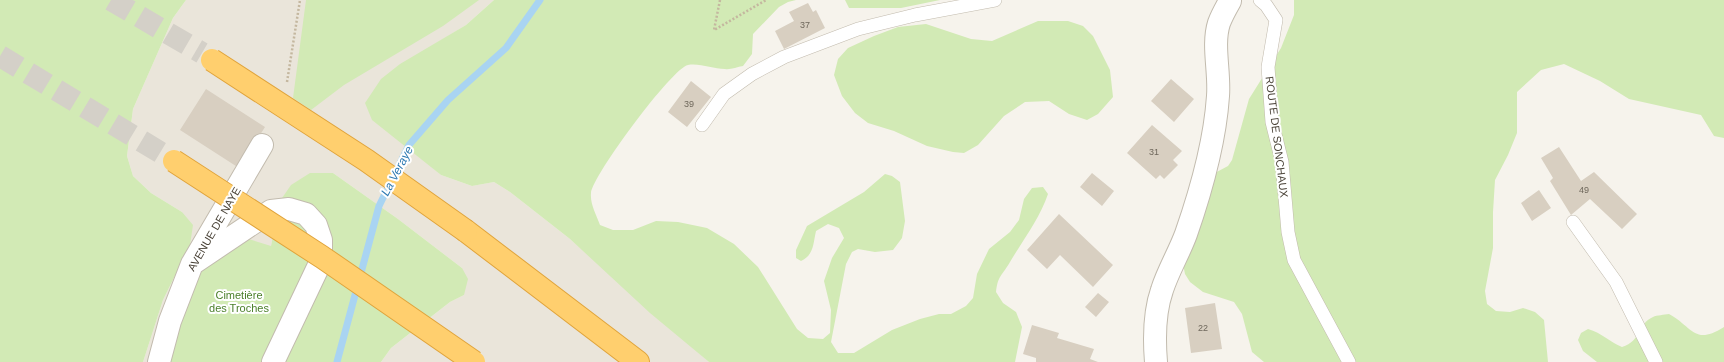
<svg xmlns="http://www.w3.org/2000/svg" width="1724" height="362" font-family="Arial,sans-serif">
<rect width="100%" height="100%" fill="#f6f3ec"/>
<path fill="#eae5da" d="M186,0H494L466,25L435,44L424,160L441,175L472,186L494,182L510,192L570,239L709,362H381L391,348L450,302L464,295L462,268L398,219L333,173L310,174L280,201L272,241L253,362H143L163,300L190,245L182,212L151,193L133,176L127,156L133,109L173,18Z"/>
<path fill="#d2eab5" d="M0,0H186L173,18L133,109L127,156L133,176L151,193L182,212L193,225L190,245L163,300L143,362H0Z
M306,0H479L443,26L344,85L311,110L293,98Z
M494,0H796L788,2L779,7L753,34L752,54L743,66C737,67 730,70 725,69C713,69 700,63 688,65C672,68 593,175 591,193C590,204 596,214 600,225L613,230H633L656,221L678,222L707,228L734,244L758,267L797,329L808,338L823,339L830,333L831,310L824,281L832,258L844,238L839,228L828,224L816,231C813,244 814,255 801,261L796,258V250L807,226L864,192L885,174L892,176L900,182L905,221L902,238L893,250L875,252L858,249L852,252L846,264L831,342L838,353H854L892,330L920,319L939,314H951L966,306L973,298L977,274L989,249L1010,232L1019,220L1024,199L1032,188L1043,187L1048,194C1040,218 1023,240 1010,262C1002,276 998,275 996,292L1003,303L1016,312L1022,327L1015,362H709L650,313L570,239L510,192L494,182L472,186L441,175L372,120L365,103L381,79L400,64L466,25Z
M845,0H940L901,8H849Z
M1294,0H1724V138L1714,136L1701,115L1629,99L1600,81L1564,64L1541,70L1517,92V133L1508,155L1495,180L1493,212V248L1485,291L1487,304L1496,311L1510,312L1523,308L1535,312L1544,320L1548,362H1264L1252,352L1242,314L1234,302L1203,292L1190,282L1185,274L1182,259L1211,175L1228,166L1232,160L1249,99L1281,48L1294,15Z
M1038,21H1068L1083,26L1093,36L1110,70L1113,97L1098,114L1087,120L1069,114L1049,101L1025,102L1004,116L978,145L964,153L953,152L927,146L894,131L868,123L855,113L842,96L834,75L838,59L848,48L874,36L898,27L926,24L971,39L992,41Z
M310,173H333L398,219L462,268L468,279L464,295L450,302L391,348L381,362H166L195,275L242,237L271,246L280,201L291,185Z
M1669,314C1693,327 1694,346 1724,327V362H1597L1583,351L1578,340L1581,333L1588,329C1602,333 1610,342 1622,347C1642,341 1637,324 1653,317C1657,315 1664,315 1669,314Z"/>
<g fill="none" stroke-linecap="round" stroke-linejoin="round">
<path stroke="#a9d4f2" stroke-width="7" d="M337,362L379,206L409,145L448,100L506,48L540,0"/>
</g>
<path fill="#d8cfc1" d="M808,3L813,12L816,10L825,28L784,49L775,31L794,21L789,12Z
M1171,79L1194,99L1174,122L1151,101Z
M691,81L711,97L687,127L668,112Z
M206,89L265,127L239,168L180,130Z
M1152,125L1182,151L1173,160L1178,165L1164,179L1160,175L1156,179L1127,153Z
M1559,147L1581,181L1594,172L1637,214L1622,229L1590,199L1571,215L1550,181L1553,178L1541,158Z
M1092,173L1114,191L1102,206L1080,187Z
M1539,190L1551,208L1532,221L1521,203Z
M1059,214L1113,265L1093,287L1060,255L1047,269L1027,250Z
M1098,293L1109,302L1096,317L1085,307Z
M1215,303L1222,349L1191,353L1185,308Z
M1032,325L1059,333L1057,338L1094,349L1090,359L1098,362H1036V358L1023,354Z"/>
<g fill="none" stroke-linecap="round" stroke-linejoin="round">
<path stroke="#d4d0c8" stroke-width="22" stroke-dasharray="22 11" stroke-linecap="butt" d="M111,0L202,53
M0,56L168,157"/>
<g stroke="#c2bbae" stroke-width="14">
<path id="service" d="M1260,0L1266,5L1276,20L1268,67L1272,122L1282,162L1288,232L1294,260L1349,362
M702,125L724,94L752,74L784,57L858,29L915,15L995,0
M1573,222L1616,282L1656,362"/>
</g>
<g stroke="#c2bbae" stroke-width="24">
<path id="minor" d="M192,264L271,211L289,209L306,214L316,225L321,240V261L273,362
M159,362L170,321L192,264L262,145
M1156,362C1154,338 1154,313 1162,290C1168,271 1179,253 1186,234C1201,191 1215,141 1218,96C1220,72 1212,45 1219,23C1222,15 1226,8 1230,1"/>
</g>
<g stroke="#e0a43c" stroke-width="24">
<path id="motorway" d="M466,231L638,362"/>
</g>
<path stroke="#c4b79f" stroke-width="2.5" stroke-dasharray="2 2" stroke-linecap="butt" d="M720,0L714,30L766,0
M287,82L300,0"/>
<use href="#service" stroke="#fff" stroke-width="13"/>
<use href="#minor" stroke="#fff" stroke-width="22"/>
<use href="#motorway" stroke="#ffcf6e" stroke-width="22"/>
<g stroke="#e0a43c" stroke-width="24" stroke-linecap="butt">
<path id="motorway-bridge" d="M212,60L366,160L466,231
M174,161L322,257L474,362"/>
</g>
<use href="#motorway-bridge" stroke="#ffcf6e" stroke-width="22"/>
</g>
<g text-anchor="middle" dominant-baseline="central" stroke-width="4" stroke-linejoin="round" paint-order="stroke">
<g font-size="9" fill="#6e675b">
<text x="805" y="25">37</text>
<text x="689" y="104">39</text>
<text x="1154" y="152">31</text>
<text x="1584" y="190">49</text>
<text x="1203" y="328">22</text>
</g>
<g font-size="11" fill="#4b4439" stroke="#fff">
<text transform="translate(1277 137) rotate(83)">ROUTE DE SONCHAUX</text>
<text transform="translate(214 229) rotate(-60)">AVENUE DE NAYE</text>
</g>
<g font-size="11" fill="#4a7f2a" stroke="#fff">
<text x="239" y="295">Cimetière<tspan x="239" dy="13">des Troches</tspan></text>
</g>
<g font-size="12" font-style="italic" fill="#2e7ab2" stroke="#fff">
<text transform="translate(397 171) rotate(-62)">La Veraye</text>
</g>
</g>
</svg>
